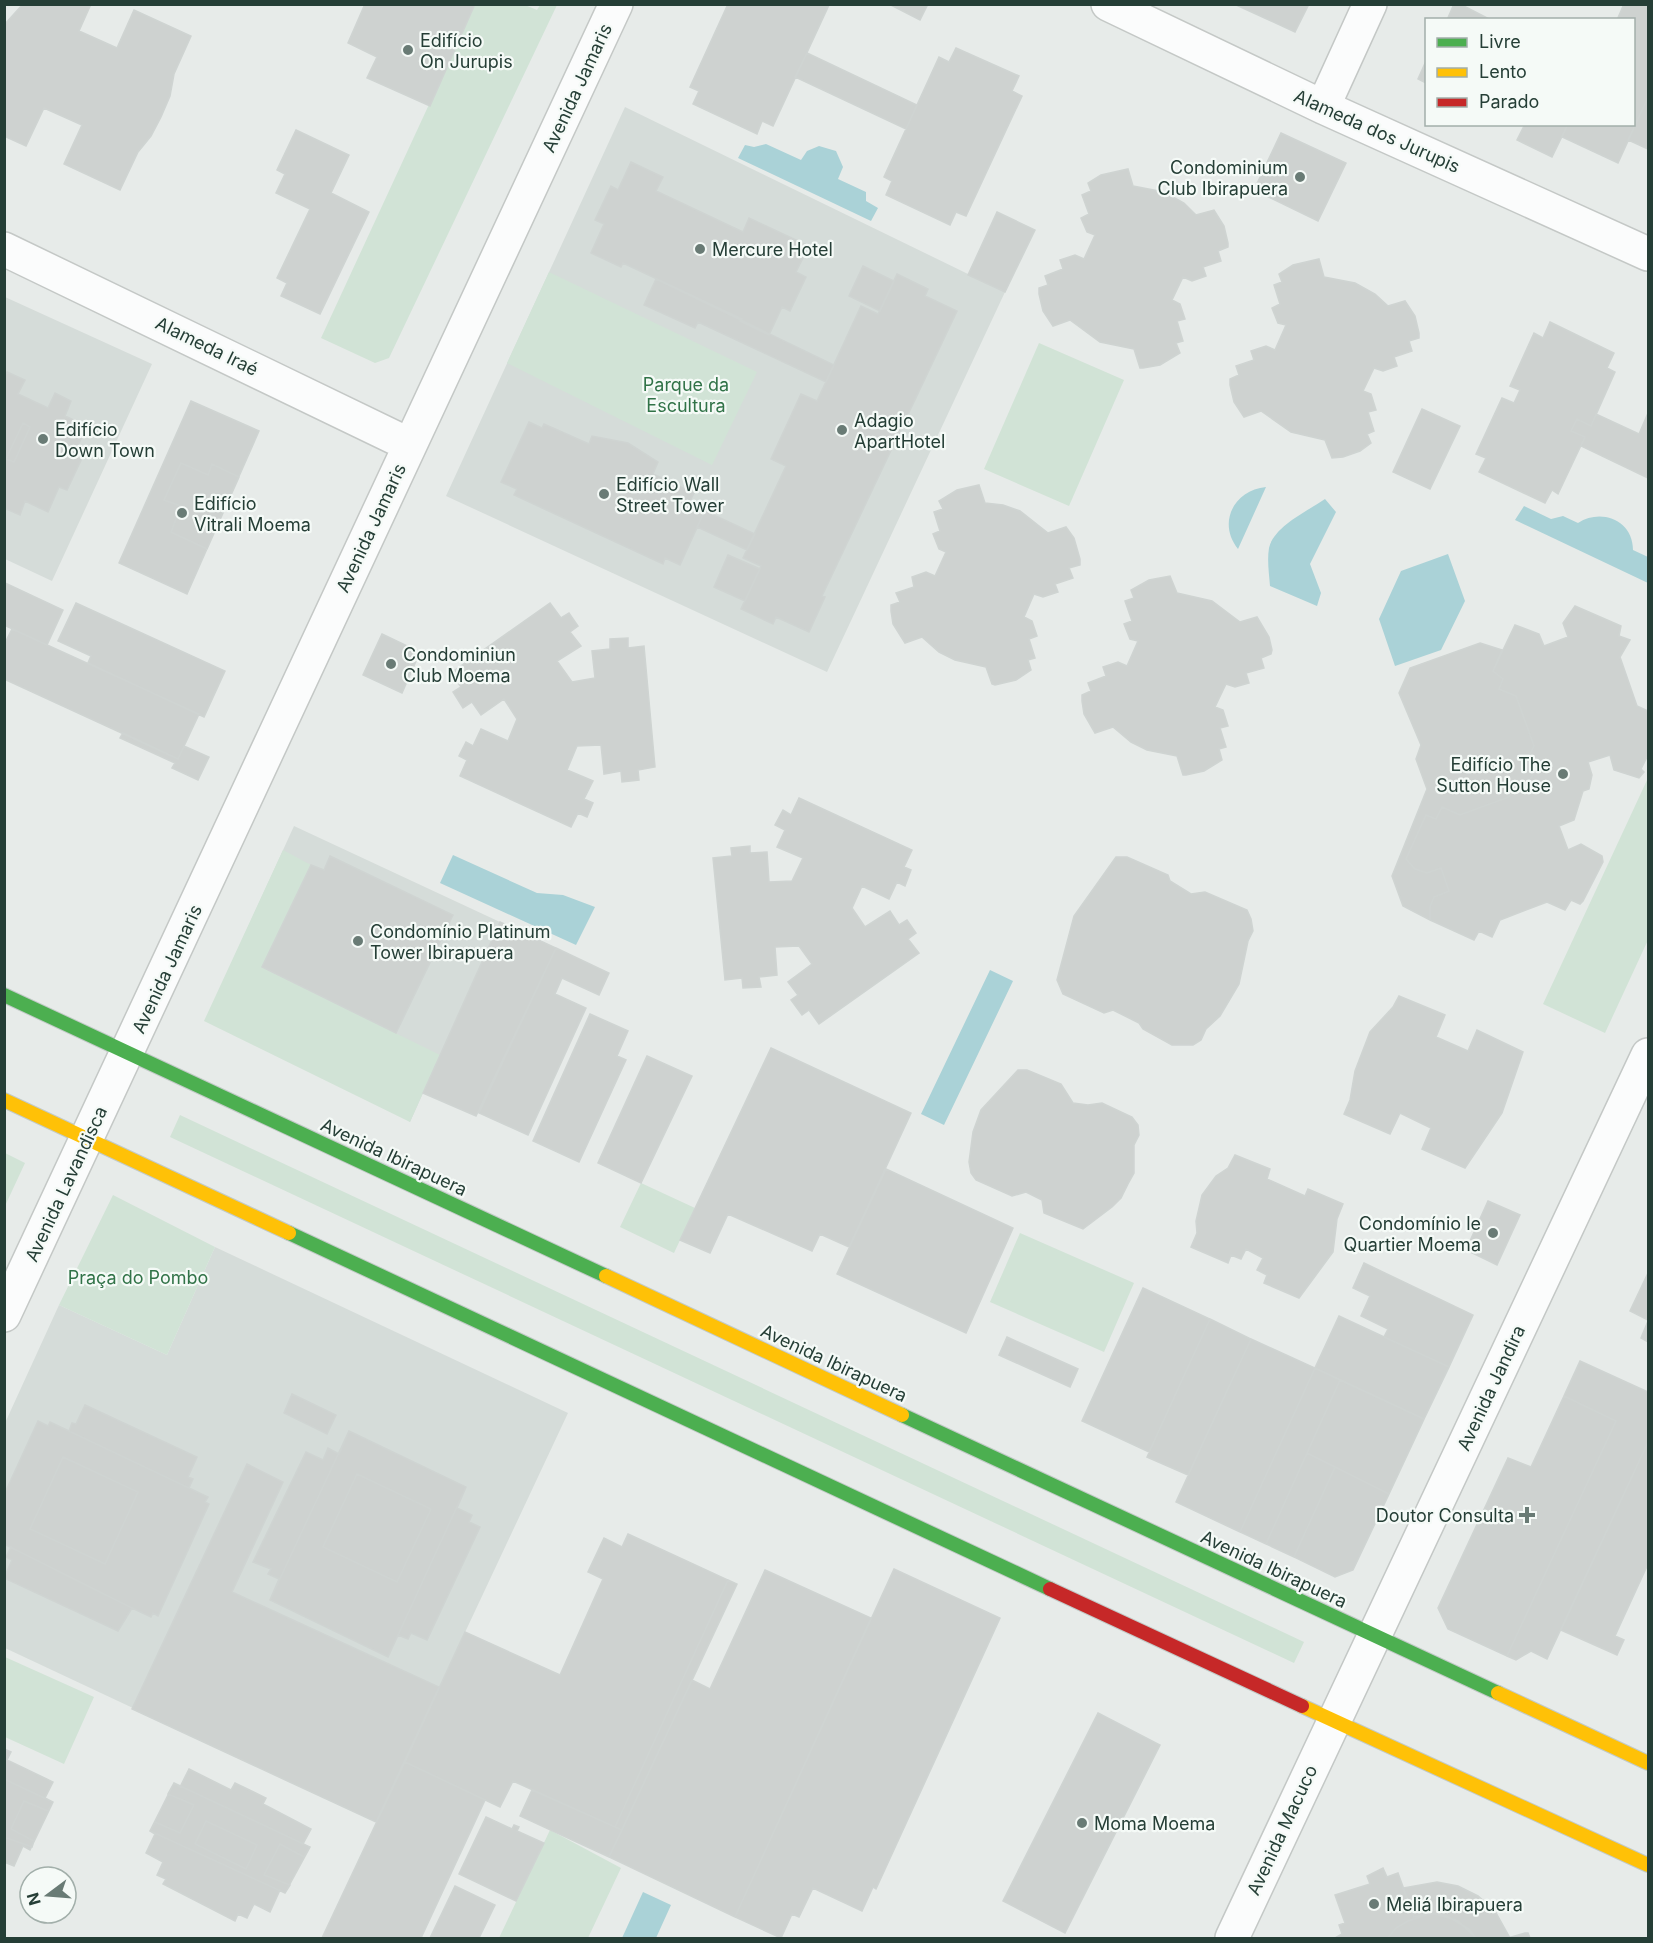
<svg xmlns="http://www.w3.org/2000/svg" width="1653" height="1943" font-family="Inter,sans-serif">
<rect width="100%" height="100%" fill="#e7ebe9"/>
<path fill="#d5dcd9" d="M625,107L1005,292L827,672L446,496Z
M5,297L152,364L52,581L5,559Z
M294,826L500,922L410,1122L221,986Z
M215,1247L568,1413L376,1822L5,1648V1423L59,1305L167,1355Z"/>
<path fill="#d1e3d6" d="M475,5H525L537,10L540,5H557L389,358L375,363L321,338Z
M549,272L757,372L712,465L507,363Z
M1039,343L1124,380L1069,506L984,469Z
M1648,778V940L1605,1033L1543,1004Z
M283,850L311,865L263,968L440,1055L410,1122L204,1021Z
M180,1115L1304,1642L1294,1663L170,1137Z
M5,1153L25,1163L5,1206Z
M641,1183L695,1208L674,1253L620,1227Z
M113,1195L215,1247L167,1355L59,1305Z
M1020,1233L1134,1283L1104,1352L990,1302Z
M5,1657L94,1697L64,1764L5,1737Z
M550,1830L621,1868L588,1938H499Z"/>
<path fill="#aad2d7" d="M766,144L801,160L807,151L819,146L836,151L843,167L838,179L866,192V201L878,208L871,221L738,158L745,145L754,147Z
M1266,487L1238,549C1217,523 1234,490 1266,487Z
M1325,499L1336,512L1310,564L1321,593L1317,606L1270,586C1269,573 1267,560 1269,548C1274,526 1308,511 1325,499Z
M1524,506L1551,519L1563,516L1578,523C1601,508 1633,520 1633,550L1648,557V583L1515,520Z
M1448,554L1465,601L1441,650L1395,666L1379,619L1401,571Z
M453,855L537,893L563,895L595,907L576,945L440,883Z
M990,970L1013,981L944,1125L921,1114Z
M643,1892L671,1905L656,1938H622Z"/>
<path fill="#ced2d0" stroke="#cfd4d2" stroke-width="1.5" d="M23,4H91L79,31L117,48L134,10L191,36L174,74L170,96L161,117L151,136L138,152L120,190L64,164L82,125L44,108L26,146L4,136V25Z
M365,4H475L430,106L367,78L377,57L348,43Z
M728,4L829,5L773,126L762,121L757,134L693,104L699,91L690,87Z
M889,4H928L920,20Z
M1234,4H1309L1295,32Z
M1454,4H1460L1491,20H1447Z
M1624,4H1648V97L1618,163L1562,137L1568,124H1634V20H1617Z
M956,48L1019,76L1012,91L1022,96L966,216L956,212L950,225L886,195L892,181L884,177L939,57L949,62Z
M807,53L917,105L906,129L795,77Z
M1426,61V83L1418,79Z
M1648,97V149L1628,140Z
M1525,124H1568L1552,157L1517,140Z
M296,130L349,155L331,193L369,212L320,314L281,296L287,283L277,278L310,209L276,193L285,174L277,170Z
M1281,133L1346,163L1318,221L1254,190Z
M631,162L663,177L656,191L743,232L749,218L809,246L796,272L806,277L790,311L782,307L769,335L740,321L742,319L623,263L621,267L591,253L604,224L595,220L611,186L618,190Z
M1128,169L1133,186L1164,192L1184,203L1196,215L1214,210L1224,226L1228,243V247L1218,251L1221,261L1203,267L1206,276L1192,281L1183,277L1172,300L1180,304L1185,319L1177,321L1183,341L1176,343L1180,353L1160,365L1143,368H1140L1134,349L1100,342L1070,320L1053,326L1043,311L1039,294V288L1048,285L1045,276L1063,269L1060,260L1075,255L1084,259L1095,235L1087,232L1081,218L1089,214L1082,195L1091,191L1088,183L1101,175Z
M997,212L1035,230L1005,292L968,275Z
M1319,259L1324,277L1355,283L1375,294L1388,306L1405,301L1415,316L1419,333V338L1409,341L1412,351L1394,357L1397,366L1383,371L1374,368L1363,391L1371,394L1376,410L1368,412L1374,431L1367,434L1371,443L1360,451L1343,457L1332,458L1325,440L1291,432L1261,411L1244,417L1234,402L1230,385V379L1239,375L1236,366L1254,360L1251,351L1266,346L1275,350L1286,325L1278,323L1272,308L1280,304L1274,285L1282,282L1279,274L1293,265Z
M863,266L894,281L880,311L849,296Z
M897,274L928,289L925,296L957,311L822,596L825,597L809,632L776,617L773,624L741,609L761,566L743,558L786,466L771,459L801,394L817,401L861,306L878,314Z
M656,279L834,365L826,382L698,322L695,328L644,305Z
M1550,322L1614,353L1607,368L1615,372L1591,426L1577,419L1571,431L1585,437L1558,494L1552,490L1545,503L1479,472L1486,458L1476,454L1502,398L1514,403L1520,390L1510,386L1534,333L1543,338Z
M7,372L25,380L18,394L48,408L55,393L71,401L65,416L87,426L75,452L83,456L67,490L59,487L48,512L25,501L20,515L4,508V377Z
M191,401L259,431L187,594L119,563Z
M1422,409L1460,426L1430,489L1393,472Z
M1648,413V478L1581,446L1585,437L1571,431L1577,419L1591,426L1596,414L1639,434Z
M529,422L542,428L544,424L589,444L592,436L628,443L658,462L653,474L694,493L690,501L706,508L680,565L665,558L663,564L514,495L517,489L501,482Z
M23,423L30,427L14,462L6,459Z
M181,463L208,475L212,464L239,477L207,549L171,532L181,506L164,500Z
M979,485L985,503L1003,505L1020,511L1048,533L1066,527L1074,538L1080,559V565L1069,568L1073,578L1055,584L1058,592L1043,597L1034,594L1024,617L1032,621L1037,636L1029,639L1035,658L1028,660L1031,670L1016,680L995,685L992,684L986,667L955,660L939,652L922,637L905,643L893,624L891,611V605L900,602L896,593L914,587L912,577L926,572L935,576L946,552L939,549L933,534L940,531L934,512L943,509L939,501L957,490Z
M705,511L755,534L747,550L697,527Z
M728,555L760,569L745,601L714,587Z
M1170,576L1177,593L1212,601L1240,622L1257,617L1269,637L1272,650L1271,654L1261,658L1264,668L1246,673L1249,683L1235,687L1226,684L1215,707L1223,710L1228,726L1220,728L1226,747L1219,749L1222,760L1204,771L1186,775H1183L1177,756L1147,750L1131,742L1113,727L1095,733L1084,714L1082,701V695L1091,691L1088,683L1106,676L1103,667L1118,662L1127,666L1138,641L1130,639L1124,624L1132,621L1125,601L1134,598L1131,590L1149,580Z
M5,583L63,610L47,645L4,625Z
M76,603L225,671L204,717L88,663L91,656L58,641Z
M550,603L561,618L569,613L578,626L570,632L581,646L557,661L572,682L595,678L592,651L610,649V639L628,638V648L644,646L655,767L638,770L639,780L622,782L621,771L604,774L601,745L577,746L567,770L593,781L584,799L593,803L587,817L578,813L571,827L460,776L467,760L459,756L466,742L473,746L481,729L508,741L517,719L504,699L481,715L472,702L463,708L453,692L461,687L451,673Z
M1575,606L1621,626L1619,636L1630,640L1620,657L1637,706L1648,711V755L1641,769L1644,772L1639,778L1614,770L1610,755L1588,762L1592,775L1589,789L1583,791L1574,820L1559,826L1568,850L1581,844L1602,856L1603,862L1583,901L1580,904L1571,900L1565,910L1547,902L1500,920L1492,937L1479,931L1474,940L1430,920V907L1434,897L1449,891L1441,868L1427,873L1415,869L1406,859L1426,815L1436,819L1442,807L1460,815L1509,797L1517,780L1527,785L1537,768L1526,762L1534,746L1516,696L1499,689L1503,679L1493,671L1515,625L1539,634L1544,646L1568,637L1563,623Z
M12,629L199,714L178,759L4,679V645Z
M382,634L420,652L402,693L363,675Z
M1480,643L1502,650L1493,671L1503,679L1499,689L1516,696L1534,746L1526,762L1537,768L1527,785L1517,780L1509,797L1460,815L1442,807L1436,819L1426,815L1406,859L1415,869L1427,873L1441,868L1449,891L1434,897L1430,907V920L1403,906L1392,876L1427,789L1416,759L1421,745L1399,693L1410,668Z
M123,733L178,759L184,746L209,757L198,780L172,768L175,763L120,738Z
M799,798L912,850L904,867L911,870L905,886L897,882L889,899L862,886L852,908L865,927L890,911L899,925L907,920L916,933L908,939L919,953L819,1024L809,1010L802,1015L791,1000L798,995L788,982L812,964L799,946L775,947L777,975L759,977L761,987L743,988L742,978L725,980L713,858L732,856L731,848L750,846V853L767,852L769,882L792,881L803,858L777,847L785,830L775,825L783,810L791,815Z
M330,856L453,915L396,1033L262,967L311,865L324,870Z
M1116,857H1127L1168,875L1170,881L1191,894L1205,892L1247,910L1251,919L1253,931L1248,941L1239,984L1220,1016L1206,1029L1201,1040L1193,1045H1172L1143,1029L1139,1023L1113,1010L1104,1013L1063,994L1057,980L1074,916Z
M500,922L556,948L476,1116L423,1093Z
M556,948L609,973L599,995L562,978L555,994L586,1008L528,1135L479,1113Z
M1399,996L1445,1015L1436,1037L1468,1051L1477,1030L1523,1052L1502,1113L1465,1168L1422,1149L1431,1128L1400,1113L1390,1134L1344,1114L1350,1100L1355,1071L1370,1032L1393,1007Z
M590,1014L628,1031L617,1056L626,1060L579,1162L533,1141Z
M771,1048L911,1113L849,1247L820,1234L812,1251L728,1214L710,1253L680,1240Z
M647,1056L692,1076L641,1183L598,1163Z
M1018,1070H1027L1061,1084L1073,1103L1088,1105L1102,1103L1132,1117L1138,1125L1139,1135L1134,1145V1173L1128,1184L1121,1198L1112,1207L1083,1229L1044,1213L1042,1200L1026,1192L1012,1196L976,1180L971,1173L969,1162L973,1132L981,1110Z
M1235,1155L1270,1169L1267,1179L1305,1196L1308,1189L1343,1204L1337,1219L1333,1252L1299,1298L1264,1283L1267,1275L1257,1270L1263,1258L1246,1249L1241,1259L1231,1255L1228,1263L1191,1247L1197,1233L1196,1221L1202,1195L1216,1176L1228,1168Z
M886,1169L1013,1228L966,1333L837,1274Z
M1488,1201L1520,1215L1497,1265L1466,1250Z
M1364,1263L1473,1315L1449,1367L1384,1337L1388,1329L1361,1316L1370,1296L1353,1288Z
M1648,1273V1320L1630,1311Z
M1143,1288L1210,1319L1149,1452L1082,1421Z
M1339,1316L1449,1367L1424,1419L1315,1368Z
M1210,1319L1251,1339L1188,1475L1147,1457Z
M1648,1321V1342L1641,1338Z
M1007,1337L1078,1369L1070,1387L999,1355Z
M1251,1339L1315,1368L1240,1532L1176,1502Z
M1580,1361L1648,1392V1442L1547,1659L1531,1651L1516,1660L1507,1656L1616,1421L1564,1396Z
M1315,1368L1340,1380L1266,1544L1240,1532Z
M1340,1380L1424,1419L1389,1494L1307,1453Z
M292,1394L336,1415L327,1434L284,1413Z
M1564,1396L1616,1421L1507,1656L1448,1629L1438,1608L1508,1458L1531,1467Z
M85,1405L197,1457L188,1477L193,1479L189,1488L208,1497L205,1502L209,1504L158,1616L153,1613L151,1617L132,1608L118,1631L4,1578L12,1560L6,1557L11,1547L4,1544V1495L38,1421L48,1426L50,1422L69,1431L72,1423L76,1424Z
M38,1421L48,1426L50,1422L208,1497L205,1502L209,1504L158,1616L153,1613L151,1617L132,1608L4,1544V1495Z
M349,1431L466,1487L457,1508L472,1515L469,1522L480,1527L427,1640L411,1633L408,1639L398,1635L388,1657L270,1600L279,1579L268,1574L271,1569L253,1562L306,1452L323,1460L328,1448L339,1454Z
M349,1431L466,1487L388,1657L270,1600Z
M1648,1442V1564L1615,1636L1624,1640L1617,1655L1561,1630Z
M1307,1453L1335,1467L1294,1557L1266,1544Z
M63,1457L138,1492L105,1564L30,1529Z
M247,1464L283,1482L232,1592L439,1687L376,1822L132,1709Z
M1335,1467L1389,1494L1353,1570L1335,1577L1294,1557Z
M357,1474L431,1509L397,1582L323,1547Z
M628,1534L728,1580L615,1827L513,1781L500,1807L405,1762L465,1632L560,1675L603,1579L588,1572L604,1538L622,1547Z
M894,1569L1000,1618L876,1889L873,1887L862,1911L813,1888L799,1917L792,1914L781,1938L735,1917Z
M765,1570L871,1618L735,1917L609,1857L692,1680L710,1689Z
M728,1580L737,1584L622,1830L615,1827Z
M1098,1713L1160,1745L1065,1933L1003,1901Z
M4,1749L11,1752L7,1760L53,1782L45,1798L53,1802L30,1850L23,1846L14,1866L4,1862Z
M405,1762L485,1800L421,1938H322Z
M189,1769L231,1790L235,1783L266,1798L263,1804L311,1829L303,1844L310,1847L285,1893L280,1890L270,1912L254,1904L247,1918L238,1914L235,1921L163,1884L166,1879L157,1875L163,1862L146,1853L155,1834L150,1831L174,1783L180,1787Z
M4,1779L53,1802L48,1811L24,1801L11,1829L34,1841L32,1847L4,1837Z
M174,1783L310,1847L304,1857L280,1844L264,1875L290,1885L285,1893L150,1831L155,1822L180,1833L194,1805L168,1794Z
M532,1790L622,1830L609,1857L520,1816Z
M486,1817L512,1829L514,1825L519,1827L517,1831L544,1843L516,1901L459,1874Z
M206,1821L257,1845L246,1869L195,1844Z
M1383,1868L1387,1877L1398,1873L1414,1917L1432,1913L1447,1916L1469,1929L1476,1938H1335L1342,1934L1339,1925L1345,1923L1335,1895L1370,1884L1367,1876Z
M1437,1882L1458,1886L1478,1896L1495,1911L1510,1938H1476L1458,1921L1440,1914H1425L1414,1917L1403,1888Z
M455,1886L495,1905L479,1938H430Z
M1432,1913L1458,1921L1476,1938H1388L1396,1928L1408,1921Z
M1525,1933H1528L1530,1938H1508Z"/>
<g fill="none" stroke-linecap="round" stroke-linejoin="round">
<g stroke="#c4c8c6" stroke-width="36">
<path id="street" d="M1108,4L1323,107L1648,254
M1323,107L1370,4
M4,249L410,445
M4,1315L616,4
M1232,1938L1648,1055"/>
</g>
<g stroke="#c2cac7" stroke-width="16">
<path id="fast" d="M4,995L606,1276
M289,1233L1050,1589
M902,1415L1498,1693"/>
</g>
<g stroke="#c2cac7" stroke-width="16">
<path id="slow" d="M4,1100L289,1233
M606,1276L902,1415
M1498,1693L1648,1763
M1302,1706L1648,1865"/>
</g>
<g stroke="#c2cac7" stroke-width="16">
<path id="jam" d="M1050,1589L1302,1706"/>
</g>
<use href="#street" stroke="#fbfcfc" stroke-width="33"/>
<use href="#fast" stroke="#4caf50" stroke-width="14"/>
<use href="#slow" stroke="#ffc107" stroke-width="14"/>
<use href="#jam" stroke="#c62828" stroke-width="14"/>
</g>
<g fill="#697b75" stroke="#f5faf7" stroke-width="2">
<circle cx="408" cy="50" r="6"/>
<circle cx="1300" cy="177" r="6"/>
<circle cx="700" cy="249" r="6"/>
<circle cx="842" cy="430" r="6"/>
<circle cx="43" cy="439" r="6"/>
<circle cx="604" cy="494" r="6"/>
<circle cx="182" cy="513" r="6"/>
<circle cx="391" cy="664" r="6"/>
<circle cx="1563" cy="774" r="6"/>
<circle cx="358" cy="941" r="6"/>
<circle cx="1493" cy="1233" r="6"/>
<path d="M1524 1506h6v6h6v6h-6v6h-6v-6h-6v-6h6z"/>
<circle cx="1082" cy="1823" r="6"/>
<circle cx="1374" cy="1904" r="6"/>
</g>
<g text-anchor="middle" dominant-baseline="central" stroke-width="4.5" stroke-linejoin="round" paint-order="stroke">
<g font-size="18" fill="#253e36" stroke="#f5faf7" text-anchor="start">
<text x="420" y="40">Edifício<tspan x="420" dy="21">On Jurupis</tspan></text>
<text x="1288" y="167" text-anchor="end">Condominium<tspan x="1288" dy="21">Club Ibirapuera</tspan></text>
<text x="712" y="249">Mercure Hotel</text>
<text x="854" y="420">Adagio<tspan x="854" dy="21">ApartHotel</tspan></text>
<text x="55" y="429">Edifício<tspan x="55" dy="21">Down Town</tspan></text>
<text x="616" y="484">Edifício Wall<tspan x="616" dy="21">Street Tower</tspan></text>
<text x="194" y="503">Edifício<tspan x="194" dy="21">Vitrali Moema</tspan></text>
<text x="403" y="654">Condominiun<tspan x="403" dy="21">Club Moema</tspan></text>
<text x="1551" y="764" text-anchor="end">Edifício The<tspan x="1551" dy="21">Sutton House</tspan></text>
<text x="370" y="931">Condomínio Platinum<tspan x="370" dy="21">Tower Ibirapuera</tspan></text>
<text x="1481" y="1223" text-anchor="end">Condomínio le<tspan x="1481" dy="21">Quartier Moema</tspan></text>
<text x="1514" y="1515" text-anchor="end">Doutor Consulta</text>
<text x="1094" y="1823">Moma Moema</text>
<text x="1386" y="1904">Meliá Ibirapuera</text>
</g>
<g font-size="18" fill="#253e36" stroke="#f5faf7">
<text transform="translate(577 88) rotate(-65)">Avenida Jamaris</text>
<text transform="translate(1377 131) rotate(24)">Alameda dos Jurupis</text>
<text transform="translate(207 346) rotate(26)">Alameda Iraé</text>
<text transform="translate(371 528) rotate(-65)">Avenida Jamaris</text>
<text transform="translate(167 969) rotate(-65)">Avenida Jamaris</text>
<text transform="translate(394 1157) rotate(25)">Avenida Ibirapuera</text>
<text transform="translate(66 1184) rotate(-65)">Avenida Lavandisca</text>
<text transform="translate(834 1363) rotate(25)">Avenida Ibirapuera</text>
<text transform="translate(1491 1388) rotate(-65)">Avenida Jandira</text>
<text transform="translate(1274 1569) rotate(25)">Avenida Ibirapuera</text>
<text transform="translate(1282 1830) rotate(-65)">Avenida Macuco</text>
</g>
<g font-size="18" fill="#317348" stroke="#f5faf7">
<text x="686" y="384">Parque da<tspan x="686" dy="21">Escultura</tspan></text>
<text x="138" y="1277">Praça do Pombo</text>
</g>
</g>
<rect width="1653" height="1943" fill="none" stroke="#253e36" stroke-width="12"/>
<rect x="1425" y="18" width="210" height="108" fill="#f5faf7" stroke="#a2afaa" stroke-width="1.5"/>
<rect x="1437" y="38" width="30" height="9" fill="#4caf50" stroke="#a2afaa" stroke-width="1.5"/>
<text x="1479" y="48" font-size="18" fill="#253e36">Livre</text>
<rect x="1437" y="68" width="30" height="9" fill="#ffc107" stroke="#a2afaa" stroke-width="1.5"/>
<text x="1479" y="78" font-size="18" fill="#253e36">Lento</text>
<rect x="1437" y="98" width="30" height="9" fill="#c62828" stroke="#a2afaa" stroke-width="1.5"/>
<text x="1479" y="108" font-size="18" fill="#253e36">Parado</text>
<g transform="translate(48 1895) rotate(254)"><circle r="28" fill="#f5faf7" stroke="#a2afaa" stroke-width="1.5"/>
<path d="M0-4.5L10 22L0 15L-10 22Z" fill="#697b75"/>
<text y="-9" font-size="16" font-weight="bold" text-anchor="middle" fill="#253e36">N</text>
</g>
</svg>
